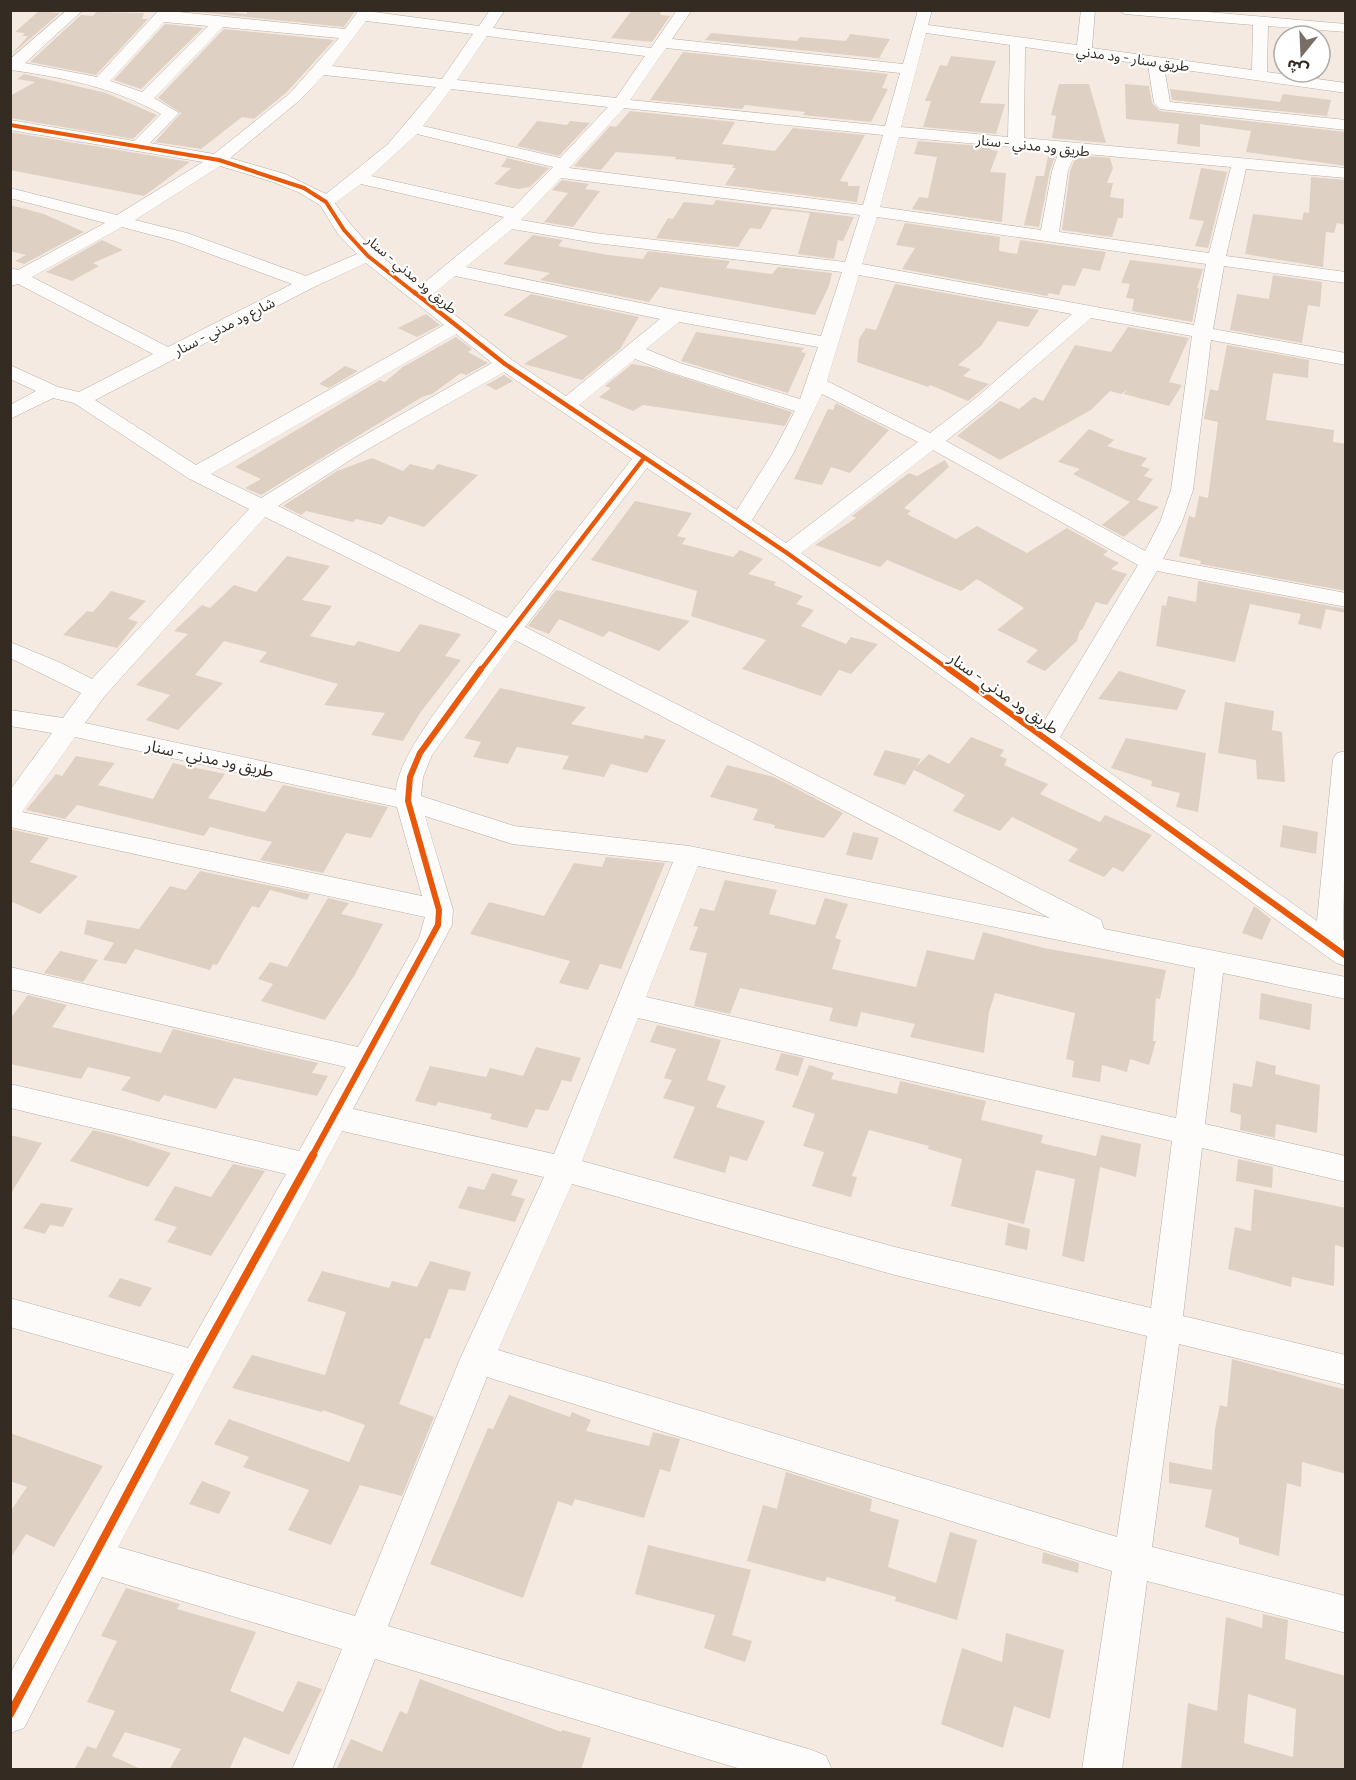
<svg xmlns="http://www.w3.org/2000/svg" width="1356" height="1780" font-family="Manrope,'Noto Sans Arabic',sans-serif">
<rect width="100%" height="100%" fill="#f4eae1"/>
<path fill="#dfd0c4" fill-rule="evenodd" d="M209,10L247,14V10H356L344,27L197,12Z
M632,10L661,12L660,15L670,16L652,42L611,38Z
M39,11L60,13L10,56L28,36H22L25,33L15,32Z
M96,12L144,13L142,19H148L96,75L30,62L81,15L93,16Z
M165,24L203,28L141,89L114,80Z
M224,29L334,40L287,92L254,119L242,117L201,149L155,142L181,113L158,98Z
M711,33L797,41L800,37L846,41L850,34L890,39L879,58L895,60L705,40Z
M683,52L888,74L882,88L888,89L871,122L803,115L805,112L745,105L742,109L650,100Z
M951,56L996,61L980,103L1005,104L996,134L923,127L931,101H925L940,65L947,66Z
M24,74L106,93L157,115L133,139L10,118V96L35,82L17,79Z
M1059,84H1089L1106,143L1052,138L1056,116L1051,115Z
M1125,84L1149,86L1152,103L1160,111L1346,132V166L1246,152L1251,131L1200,124V147L1177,144L1179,124L1126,119Z
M1170,89L1280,102L1283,94L1331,100L1327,116L1172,100Z
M630,111L735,122L722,144L775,151L793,128L865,135L840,181L848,182V186H860L857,202L725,185L736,168H732L734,165L675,159L676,157L616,152L601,170L574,166L610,126L616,127Z
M537,121L567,125L570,121L590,123L559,156L517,146Z
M10,132L190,162L144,196L10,170Z
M918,141L992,147L991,150L998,151L990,172L1006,173L1002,222L912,209L919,197L928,198L937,157L914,154Z
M1049,152L1056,153L1050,171L1039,227L1024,225L1036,176H1044Z
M1076,155L1110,158L1113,168L1107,183H1113L1110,197L1124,199L1123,218H1118L1112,237L1062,230L1070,172Z
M507,158L549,168L530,187L518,189L494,184L511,168L501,167Z
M1201,168L1227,172L1208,248L1195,246L1204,221L1189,219Z
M1311,177L1346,180V225L1337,223L1334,233L1326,232L1323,267L1245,254L1253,214L1302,220L1304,212L1309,213Z
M562,180L589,184L585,189L600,191L573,227L544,222L568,193L552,190Z
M716,200L854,217L843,241L838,240L834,259L798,254L810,213L772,209L761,229L750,228L738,247L656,238L668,218L673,219L684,202L713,205Z
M10,205L44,214L84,232L24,264L15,261L26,255L10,251Z
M905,223L1000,237L999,251L1017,254L1020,240L1106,252L1100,271L1083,268L1075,286L1063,285L1059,295L1049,293L1047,296L902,269L915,248L896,245Z
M533,235L563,240L558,246L608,255L643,259L648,251L730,261L726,268L772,274L778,267L832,273L829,286L815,315L660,287L649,302L540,280L550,273L503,264Z
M102,240L123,250L93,263L99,266L72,281L46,272Z
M1130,260L1203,269L1197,288H1199L1192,322L1132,311L1134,299L1126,298L1130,284L1121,283Z
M1273,275L1322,282L1320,307L1308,305L1302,343L1230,330L1237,294L1269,299Z
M895,284L1039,310L1028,327L998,321L981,346L958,365L971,369L963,376L989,384L968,401L930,385L928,387L857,362L859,339L866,328L876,330Z
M531,294L639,317L620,349L582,380L524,364L568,336L503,315Z
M426,314L440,325L417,337L398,328Z
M1128,327L1189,338L1169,382L1182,385L1169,406L1124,394L1127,390L1121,394L1110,391L1091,410L1000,460L957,436L1000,401L1019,409L1034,397L1043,401L1075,345L1111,352Z
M696,332L804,348L801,352L806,353L788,393L681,361Z
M456,337L472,349L468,352L488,363L466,375L461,373L432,394L422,397L261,495L245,488L261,479L235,467L380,380L385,382L403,367Z
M1227,345L1309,360L1308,378L1273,373L1266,420L1334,430L1333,442L1346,444V591L1200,564L1201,561L1179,556L1189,516L1195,518L1199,496L1208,498L1218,422L1204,419L1210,389L1218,391Z
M632,364L650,367L792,412L785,426L643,405L633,411L599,397L611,388L605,386Z
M345,366L358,371L329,388L319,384Z
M504,375L513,381L496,390L486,385Z
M836,403L889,430L850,473L831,467L822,485L794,479L828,409L833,410Z
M1089,429L1114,440L1107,446L1147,458L1141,466L1150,469L1144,476L1153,479L1137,500L1159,507L1124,537L1102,525L1130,502L1073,474L1080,469L1058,462Z
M372,458L403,471L410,464L433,470L438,464L478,475L424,527L389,516L382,525L356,519L353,522L306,511L301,515L283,506L337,471Z
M945,460L949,467L904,508L911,511L907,514L956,539L977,526L1027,553L1067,528L1108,551L1103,555L1119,563L1111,569L1127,574L1107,605L1096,602L1082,630H1080L1077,641L1045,671L1026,662L1038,650L997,630L1024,608L977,579L961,591L887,560L880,567L815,545L856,518L852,516L909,473L917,476Z
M635,501L692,513L677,536L686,538L682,544L733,557L740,550L763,559L748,574L776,582L774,585L803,596L796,604L814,610L801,626L846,644L851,637L878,644L851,674L839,670L821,696L742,669L766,640L691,616L697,591L591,560Z
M287,556L330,566L302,600L332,606L310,636L354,646L358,641L399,652L420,624L461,634L445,656L461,660L420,713L403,741L371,735L385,713L324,705L338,684L259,662L267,652L224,641L195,675L223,683L178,730L146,720L170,695L136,685L188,634L174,631L202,605L210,608L234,585L256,592Z
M1198,581L1346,609V613L1326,609L1321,629L1298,624L1301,614L1250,604L1235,662L1156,646L1162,605L1166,606L1168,596L1196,602Z
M556,590L690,621L659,651L609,631L603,637L559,619L549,634L528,626Z
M111,591L146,601L128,619L138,622L117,648L63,635L87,611L93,612Z
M1119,671L1186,690L1177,710L1098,699Z
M500,688L586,707L571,724L643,739L645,735L666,740L647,773L611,764L604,777L562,769L569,756L517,747L508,764L473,757L481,742L464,738Z
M1225,702L1274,711L1272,730L1282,732L1285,782L1257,779L1256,760L1218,753Z
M971,737L1004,750L1000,756L1007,759L1004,765L1048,784L1040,794L1100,822L1105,815L1152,835L1123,872L1113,867L1104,877L1068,861L1078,849L1012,817L1000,831L953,811L965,795L914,770L905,785L873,775L885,750L921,759L916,767L929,754L949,764Z
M1126,738L1206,753L1198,812L1176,807L1180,793L1151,786L1152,781L1111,768Z
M76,756L115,763L98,785L153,799L173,763L225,774L208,798L265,812L283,785L388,807L371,838L346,833L323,873L260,860L272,842L210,827L204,836L77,805L65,819L26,810L56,774L62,776Z
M727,765L774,777L843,813L824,838L774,828L775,825L753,820L758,809L710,797Z
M1283,825L1318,832L1316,854L1280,847Z
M10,829L49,838L30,862L78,876L40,914L10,901Z
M853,832L879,838L872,860L846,855Z
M606,857L665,863L621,969L600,964L588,990L559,983L570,961L470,934L489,902L544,916L574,863L602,867Z
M200,871L310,894L307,900L270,890L259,908L252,906L217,965L213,964L210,970L135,949L126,964L103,960L114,943L84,934L87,920L139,929L170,886L186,890Z
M725,880L777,890L769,914L815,925L825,898L848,904L835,938L841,940L832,969L916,987L927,950L974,960L983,932L1044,948L1166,970L1160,999L1156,998L1153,1041H1156L1149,1065L1130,1059L1127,1072L1102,1065L1100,1082L1072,1077L1074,1061L1066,1059L1075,1013L995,993L989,1012L984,1053L910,1037L915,1024L861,1012L857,1027L829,1021L833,1008L740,988L730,1014L694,1006L707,953L689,950L698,927L693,926L700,908L714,911Z
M328,898L349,903L341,914L383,924L354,976L325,1020L261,1001L273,984L258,979L270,962L287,967Z
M1254,906L1271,919L1262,940L1242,933Z
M60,951L98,960L83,982L44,973Z
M1261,993L1312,1004L1310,1030L1259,1019Z
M28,995L67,1005L52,1027L161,1053L173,1029L318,1063L312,1073L328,1076L317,1096L234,1078L216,1109L164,1095L159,1102L121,1090L131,1077L88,1067L81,1079L10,1064V1019Z
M657,1025L721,1040L707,1080L726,1086L716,1107L765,1121L747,1161L730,1156L725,1173L673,1158L695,1107L663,1098L672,1080L664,1078L676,1049L650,1042Z
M536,1047L581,1058L571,1082L562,1080L548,1111L536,1109L527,1128L490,1119L492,1114L438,1102L436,1106L415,1101L430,1066L486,1077L490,1068L523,1076Z
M781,1053L804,1058L798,1076L775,1070Z
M1256,1061L1276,1066L1275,1074L1320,1085L1317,1133L1276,1124L1275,1138L1240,1130L1241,1115L1230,1112L1233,1083L1252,1087Z
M809,1065L834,1073L831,1079L897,1094L900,1081L986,1101L981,1120L1043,1135L1041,1143L1096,1156L1101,1135L1141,1144L1136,1177L1100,1167L1084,1262L1062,1256L1075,1179L1036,1170L1024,1224L951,1206L962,1159L928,1149L929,1146L869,1130L852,1176L857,1177L851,1197L812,1186L824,1152L803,1146L815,1114L792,1107Z
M93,1130L114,1135L171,1153L148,1187L70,1161Z
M10,1135L42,1143L10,1195Z
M1238,1159L1273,1167L1272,1188L1236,1181Z
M233,1164L265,1171L211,1256L167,1242L177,1227L154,1220L175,1186L211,1197Z
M492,1173L518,1180L511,1195L525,1199L515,1222L458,1208L468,1186L484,1190Z
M1254,1189L1346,1208V1248L1335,1245L1334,1286L1292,1277L1291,1287L1228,1269L1235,1227L1251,1231Z
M41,1203L73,1208L63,1227L50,1225L45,1234L23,1228Z
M1008,1223L1030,1229L1027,1250L1005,1245Z
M430,1261L471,1272L465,1291L449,1289L430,1339L425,1338L399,1404L434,1417L402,1496L360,1485L331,1545L288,1530L309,1490L243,1467L249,1457L214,1444L229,1419L349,1462L365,1425L323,1410L322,1412L232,1388L252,1355L325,1375L346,1312L307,1301L322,1271L389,1288L392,1281L417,1287Z
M120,1278L152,1288L140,1307L108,1297Z
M1232,1359L1346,1390V1474L1302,1462L1301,1487L1287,1483L1279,1556L1239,1544V1538L1205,1527L1212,1490L1169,1483V1462L1212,1470L1215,1429L1220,1405L1227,1407Z
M509,1395L570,1417L572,1412L591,1420L586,1431L649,1446L653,1432L680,1439L670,1472L660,1469L644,1518L575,1499L572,1506L558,1501L523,1598L430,1564L488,1428L493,1429Z
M10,1433L103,1466L54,1547L26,1534L10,1559V1512L27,1487L10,1481Z
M786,1472L872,1499L870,1511L899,1520L888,1567L936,1583L950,1532L977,1540L957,1620L895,1601L896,1597L827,1577L825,1582L747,1561L763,1505L777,1509Z
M202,1481L231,1492L219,1514L189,1504Z
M648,1545L751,1570L732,1635L752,1641L745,1662L704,1648L715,1615L635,1594Z
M1043,1552L1079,1563L1078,1573L1042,1563Z
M126,1588L180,1604L177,1609L256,1632L230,1691L283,1712L298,1681L322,1689L289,1755L244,1737L229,1770H169L181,1749L125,1732L112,1756L143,1770H74L87,1746L96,1749L115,1711L87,1702L117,1641L101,1636Z
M1263,1614L1288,1620L1285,1659L1346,1676V1770H1181L1188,1703L1217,1711L1226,1617L1262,1628ZM1248,1694L1296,1709L1293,1757L1244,1743Z
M1006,1633L1064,1650L1050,1719L1014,1706L1003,1748L941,1724L962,1648L1002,1662Z
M420,1679L561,1732L562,1730L591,1738L581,1770H336L351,1739L382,1752L400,1711L407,1714Z"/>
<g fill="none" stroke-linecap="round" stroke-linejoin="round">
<g stroke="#b7afa7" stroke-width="1">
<path id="minor" d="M67,10H83L25,63L97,77L159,10L345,29L359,10L479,26L490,10H505L493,28L651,48L677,10H692L672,39L903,64L918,10H932L928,25L1077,45L1081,10H1095L1092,48L1252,70L1253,25L1125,14L1118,10H1185L1346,24V32L1268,26L1267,72L1346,83V93L1164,67L1170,102L1346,120V130L1160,109L1154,103L1148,65L1025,47L1024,138L1346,168V178L1246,169L1226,256L1346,272V283L1224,266L1213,329L1346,353V365L1211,340L1193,490L1182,522L1163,559L1346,593V607L1157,571L1060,737L1317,921L1333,759L1337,753L1346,751L1343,940L1346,941V966L1336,963L779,558L647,468L525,627L1101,920L1104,929L1346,977V999L1223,973L1205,1124L1346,1156V1182L1202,1148L1183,1316L1346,1355V1385L1179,1344L1152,1547L1346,1596V1633L1147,1581L1122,1770H1082L1112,1571L487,1377L388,1626L812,1750L826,1756L832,1770H744L375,1659L332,1770H292L342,1649L102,1577L24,1728L10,1733V1674L174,1374L10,1327V1298L188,1348L286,1174L10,1108V1084L299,1151L346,1067L10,989V967L358,1047L419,938L425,917L10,827V790L52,733L10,726V710L63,718L81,693L10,658V642L61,663L92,679L249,509L188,478L74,403L53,398L10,419V405L36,391L10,379V365L58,387L79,392L153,354L18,284L10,286V268L18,270L105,223L10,198V188L117,215L203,162L10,130V120L134,141L161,114C115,88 63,77 10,70V59ZM366,21L473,34L442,79L332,66ZM164,22L208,26L142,92L110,81ZM223,27L339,38L289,94L214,154L150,143L179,113L154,98ZM926,33L1010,45L1008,137L901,127ZM487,36L645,56L616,98L457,80ZM666,48L900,73L885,126L630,100ZM324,75L436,87L388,144L326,194L285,174L230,158L300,100ZM451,89L608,107L560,158L423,126ZM624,108L883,135L863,205L569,168ZM417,134L553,167L513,208L371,176ZM899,137L1059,151L1052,171L1041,230L880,207ZM1075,153L1231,167L1209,253L1059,232L1068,171ZM220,166L273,182L298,192L320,205L338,234L357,254L306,276L187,233L135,220ZM561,178L860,215L845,262L595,233L521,220ZM361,184L504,217L419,287C387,262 358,238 335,203ZM877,217L1206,264L1194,325L862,264ZM122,227L175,241L292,284L168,347L32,277ZM512,229L595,243L842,272L821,336L675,310L466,267ZM366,263L444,325L196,465L95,400L314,287ZM859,275L1072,314L977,397L930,433L827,381ZM455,276L660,319L566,396L512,360L431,296ZM1091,318L1192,336L1171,490L1160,522L1145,551L946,441L991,405ZM679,322L818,347L800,399L680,363L646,349ZM456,334L492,363L349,444L261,498L211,474ZM635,359L666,371L795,411L772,454L737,510L579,405ZM504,372L632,459L507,618L278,506L363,452ZM822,394L918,442L786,543L752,520L793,454ZM933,450L1138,565L1042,725L801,553ZM265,517L497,631C470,669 400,747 396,790L85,723L104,697ZM515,640L1050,918L689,846L514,826L421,796L423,777L432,755ZM75,737L397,807L422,896L22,812ZM425,816L512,844L673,862L554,1154L353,1109L452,925L453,910ZM698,866L1195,968L1176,1118L646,997ZM638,1018L1172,1141L1151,1308L895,1247L582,1161ZM342,1131L544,1177L460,1359L355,1616L118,1547ZM572,1184L895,1275L1147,1336L1117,1537L498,1350Z"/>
</g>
<use href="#minor" fill="#fdfcfa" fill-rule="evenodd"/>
<g stroke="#fff" stroke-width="6">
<path id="cycleway-far3" d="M10,125L219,160L304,188L326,202L344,230L368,256L416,294"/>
</g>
<g stroke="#fff" stroke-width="8">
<path id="cycleway-far2" d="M414,292L505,364L787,553L951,671
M480,671L644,458"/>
</g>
<g stroke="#fff" stroke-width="10">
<path id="cycleway-far1" d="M949,669L1346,956
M312,1156L438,925L439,910L408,801L410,777L420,753L481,669"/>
</g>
<g stroke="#fff" stroke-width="11">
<path id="cycleway" d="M10,1714L196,1365L313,1155"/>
</g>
<use href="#cycleway-far3" stroke="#e8590c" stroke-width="4"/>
<use href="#cycleway-far2" stroke="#e8590c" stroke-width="4.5"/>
<use href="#cycleway-far1" stroke="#e8590c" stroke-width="6"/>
<use href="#cycleway" stroke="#e8590c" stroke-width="8"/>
</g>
<g text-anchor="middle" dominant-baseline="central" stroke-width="4.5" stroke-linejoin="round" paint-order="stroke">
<g font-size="14" fill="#342b23" stroke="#fff">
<text transform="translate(1133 58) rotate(8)">طريق سنار - ود مدني</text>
<text transform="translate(1033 145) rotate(6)">طريق ود مدني - سنار</text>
<text transform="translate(412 274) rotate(40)">طريق ود مدني - سنار</text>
<text transform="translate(224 326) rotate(-27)">شارع ود مدني - سنار</text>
</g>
<g font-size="16" fill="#342b23" stroke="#fff">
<text transform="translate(1004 693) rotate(35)">طريق ود مدني - سنار</text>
<text transform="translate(210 758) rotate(12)">طريق ود مدني - سنار</text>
</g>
</g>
<rect width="1356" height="1780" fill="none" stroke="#342b23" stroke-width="24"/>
<g transform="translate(1302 54) rotate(198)"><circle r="28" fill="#ffffff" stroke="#aeaaa7" stroke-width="1.5"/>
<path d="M0-4.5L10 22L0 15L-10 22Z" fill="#776e66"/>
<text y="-9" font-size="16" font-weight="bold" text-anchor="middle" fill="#342b23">ش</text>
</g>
</svg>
